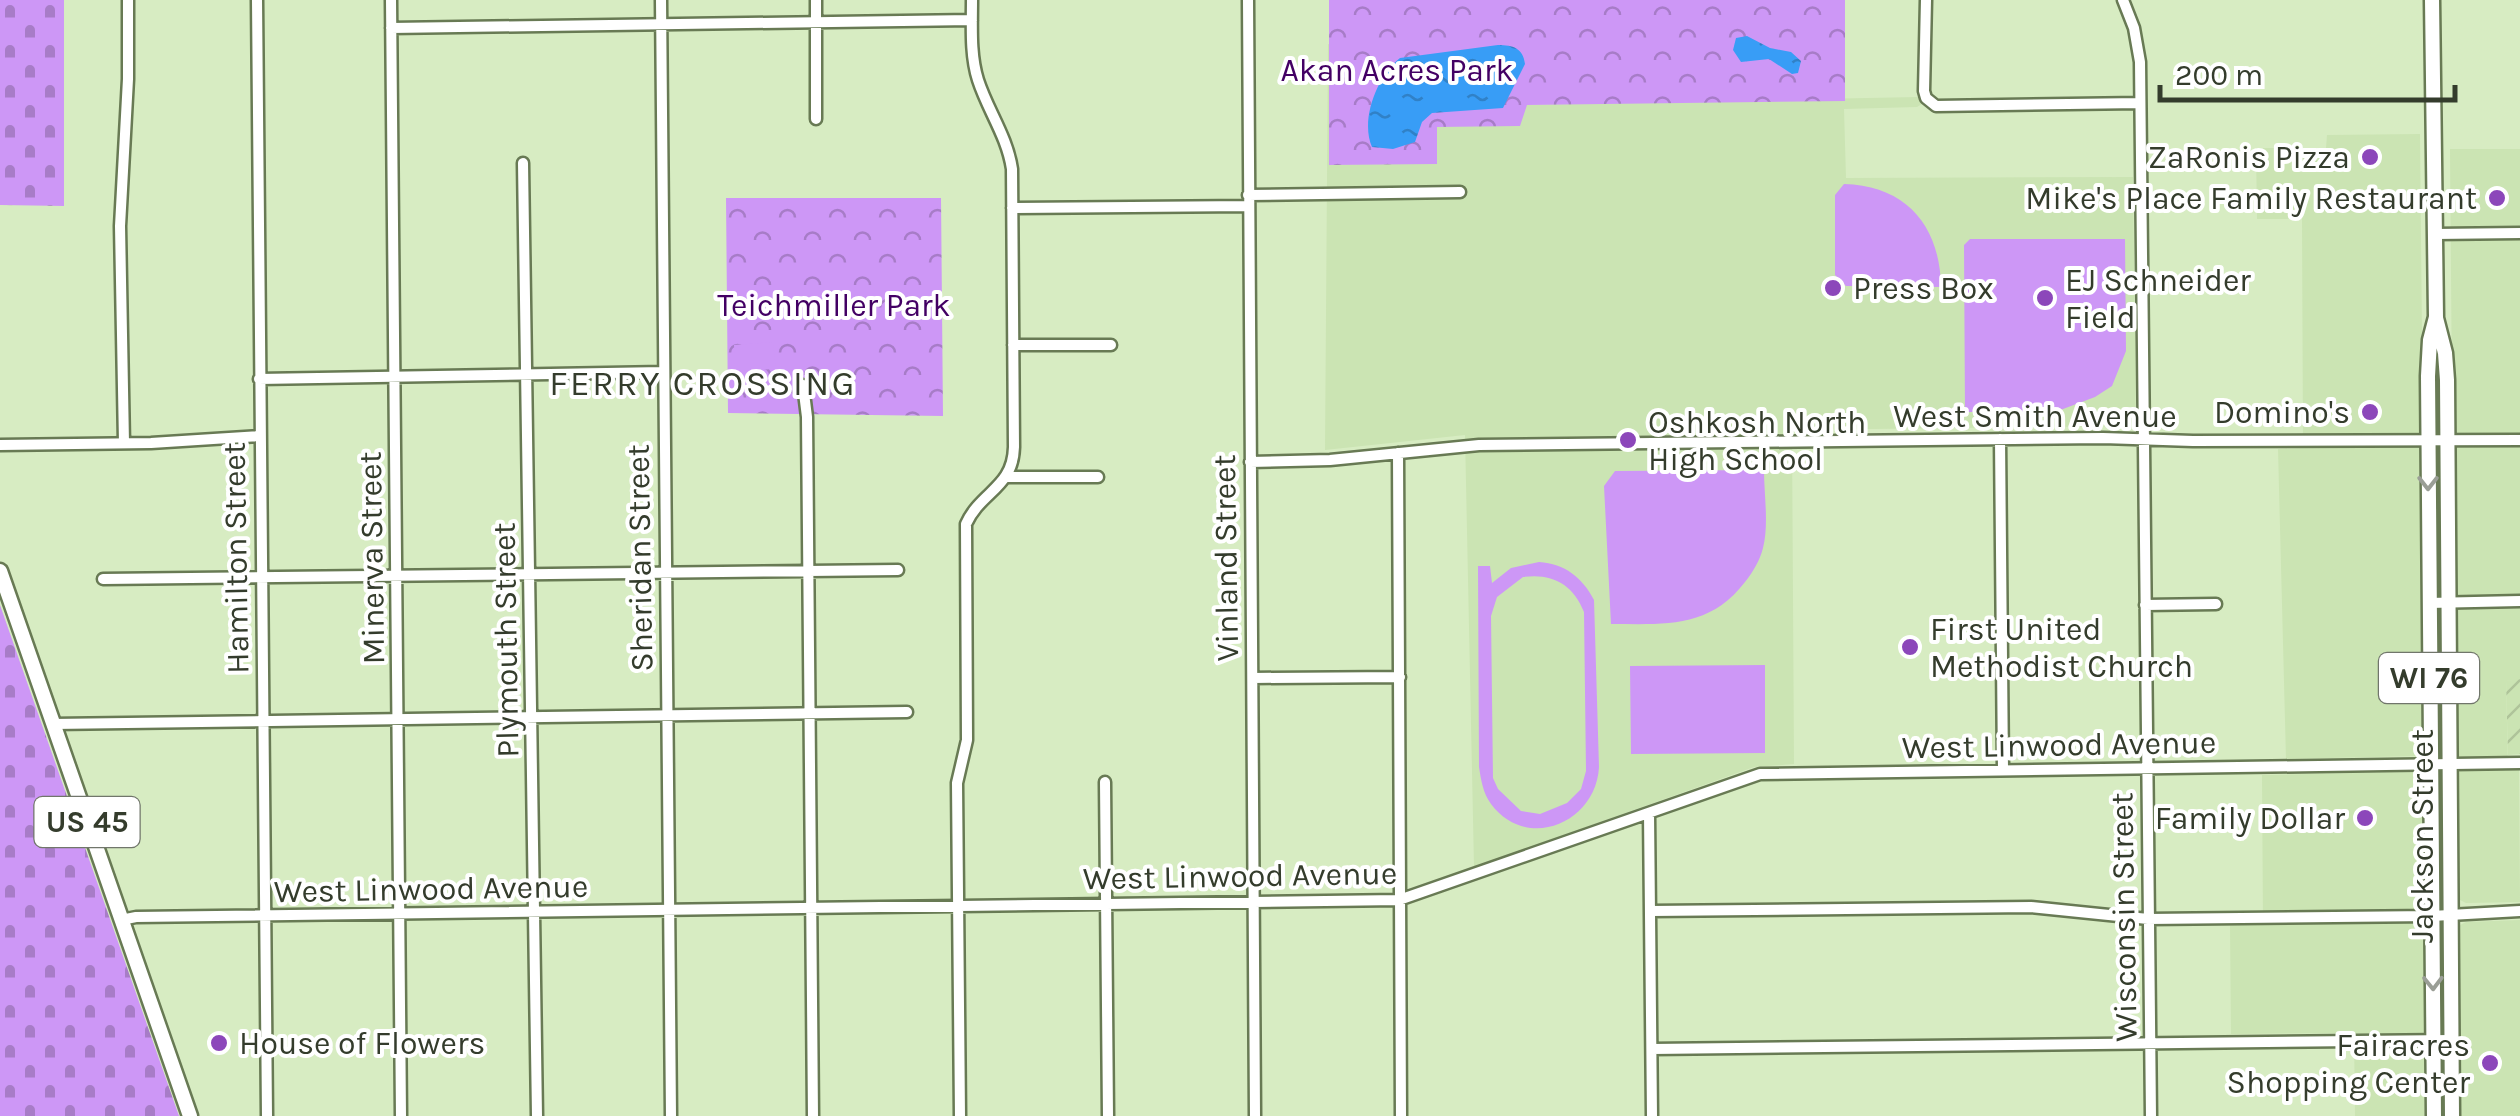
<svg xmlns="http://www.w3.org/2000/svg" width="2520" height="1116" font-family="Karla,sans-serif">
<defs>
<pattern id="industrial-furrows" width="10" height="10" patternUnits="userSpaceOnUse" patternTransform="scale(2.5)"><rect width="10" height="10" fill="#cbe4b3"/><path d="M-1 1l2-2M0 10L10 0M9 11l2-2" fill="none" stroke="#afc49a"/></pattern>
<pattern id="cemetery-stones" width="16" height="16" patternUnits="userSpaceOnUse" patternTransform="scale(2.5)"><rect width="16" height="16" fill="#cd97f6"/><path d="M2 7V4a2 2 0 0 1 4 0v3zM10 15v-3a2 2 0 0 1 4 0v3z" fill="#a77cc7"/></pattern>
<pattern id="park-crowns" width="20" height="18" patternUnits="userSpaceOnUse" patternTransform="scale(2.5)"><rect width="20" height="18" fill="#cd97f6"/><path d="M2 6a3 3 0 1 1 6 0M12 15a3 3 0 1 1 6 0" fill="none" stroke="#a77cc7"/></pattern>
<pattern id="water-ripples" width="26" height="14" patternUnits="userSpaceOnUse" patternTransform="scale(2.5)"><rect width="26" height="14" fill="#389df6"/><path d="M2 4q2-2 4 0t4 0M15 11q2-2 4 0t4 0" fill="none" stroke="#3081c7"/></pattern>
</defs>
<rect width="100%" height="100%" fill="#d7ecc2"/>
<path fill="#cbe4b3" d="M1328,44L1528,105L1918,97L1922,104L1917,107L1844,109L1846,178L2133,177L2136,420L2126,426L1792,430L1794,764L1754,767L1474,867L1465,435L1325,450Z
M2420,134L2426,743L2423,753L2416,756L2286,759L2278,449L2303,448L2302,219H2257L2256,148H2326L2327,135Z
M2450,149H2520V680L2506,681L2508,770H2519L2520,902L2466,903L2458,899L2456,889Z
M2413,772L2426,779L2429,1116H2355L2354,1033L2231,1034L2230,925L2263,924L2262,775Z
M2520,920V1116H2461L2460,925L2466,922Z"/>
<path fill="url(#industrial-furrows)" d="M2520,609V754L2508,755L2506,681L2520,679Z"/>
<path fill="url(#cemetery-stones)" d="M0,0H64V206L0,205Z
M0,605L179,1116H0Z"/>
<path fill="url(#park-crowns)" d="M1329,0H1845V101L1527,105L1520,126L1437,127V164L1329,165Z
M726,198H941L943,416L728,413Z"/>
<path fill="#cd97f6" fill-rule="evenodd" d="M1844,184C1907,186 1940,226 1941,287L1846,286L1835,275V195Z
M1970,239H2125L2126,351L2112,386L2095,397L2055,412H1965L1964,245Z
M773,342L776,369L735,371L734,345Z
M1764,470C1764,494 1769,525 1763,548C1760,560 1753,572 1745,582C1709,629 1665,624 1611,624L1604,486L1615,471Z
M1539,562C1565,564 1582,577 1594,600L1599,767C1596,823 1527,852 1491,804C1483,793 1481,780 1479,767L1478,566H1490L1492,583L1511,568ZM1523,577C1552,573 1573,584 1584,612L1586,771L1581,789L1567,803L1540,814L1521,811L1498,789L1493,778L1491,616L1497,597Z
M1765,665V753L1631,754L1630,666Z"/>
<path fill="url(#water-ripples)" d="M1747,36L1770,48L1791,52L1801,61L1798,73L1792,74L1769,59L1741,62L1733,50L1736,38Z
M1498,45C1513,45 1523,48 1525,64L1503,108L1432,113L1422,122L1415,142L1393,149L1372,147C1360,120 1377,76 1400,58Z"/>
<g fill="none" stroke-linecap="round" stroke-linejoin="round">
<g stroke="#687a54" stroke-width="15">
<path id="minor" d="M257,0L267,1116
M391,0L401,1116
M661,0L671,1116
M816,0V119
M1248,0L1255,1116
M1926,0L1924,91L1926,98L1936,106L2140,103
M2123,0L2134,28L2140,62L2151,1116
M391,28L972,20
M523,163L537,1116
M1248,195L1460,192
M1012,208L1248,206
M2435,234L2520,233
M1013,345H1111
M259,379L663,372
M803,385L807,417L813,1116
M2000,439L2003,770
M124,443L120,226L128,79V0
M0,445L151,443L259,436
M1398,453L1401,1116
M1250,462L1330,460L1479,445L2103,438L2193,441L2520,440
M1008,477H1098
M103,579L898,570
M2429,603L2520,601
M2145,605L2216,604
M1253,678L1400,677
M53,724L907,712
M1105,782L1108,1116
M1649,813L1652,1116
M1651,911L2031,907L2148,919L2432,916L2520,911
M121,920L136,917L1399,900L1760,774L2520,763
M1652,1049L2452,1040
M960,1116L957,783L967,740L966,524C981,491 1013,488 1014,447L1012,169C1007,136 988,111 978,80C970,55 972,26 972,0"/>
</g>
<g stroke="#687a54" stroke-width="19">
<path id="major" d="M2432,0L2436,317L2430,340L2428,376L2434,1116
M2436,318L2445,353L2447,380L2452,1116
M0,571L190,1116"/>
</g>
<use href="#minor" stroke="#fff" stroke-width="10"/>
<use href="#major" stroke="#fff" stroke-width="14"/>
</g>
<defs><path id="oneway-chevron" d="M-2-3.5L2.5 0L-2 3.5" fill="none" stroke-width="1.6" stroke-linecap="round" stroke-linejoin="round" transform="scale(2.5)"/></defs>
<g stroke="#9a9e96">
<use href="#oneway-chevron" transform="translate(2428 483) rotate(90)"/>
<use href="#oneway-chevron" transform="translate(2433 983) rotate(89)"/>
</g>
<g fill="#8c47ba" stroke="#fff" stroke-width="4">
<circle cx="2370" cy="157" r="10"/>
<circle cx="2497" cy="198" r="10"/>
<circle cx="1833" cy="288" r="10"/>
<circle cx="2045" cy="298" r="10"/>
<circle cx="2370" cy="412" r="10"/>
<circle cx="1628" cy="440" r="10"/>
<circle cx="1910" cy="647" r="10"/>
<circle cx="2365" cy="818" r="10"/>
<circle cx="219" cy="1043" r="10"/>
<circle cx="2490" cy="1063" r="10"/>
</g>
<g text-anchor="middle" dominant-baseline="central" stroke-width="8" stroke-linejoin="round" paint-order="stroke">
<g fill="#fff" stroke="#71766b" stroke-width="2.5">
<rect x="2379" y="653" width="100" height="50" rx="8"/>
<rect x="34.5" y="797" width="105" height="50" rx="8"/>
</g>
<g font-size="30" font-weight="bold" fill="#343c2c">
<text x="2429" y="678">WI 76</text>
<text x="87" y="822">US 45</text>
</g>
<g font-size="32" fill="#430064" stroke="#fff">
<text x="1397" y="70">Akan Acres Park</text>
<text x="834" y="305">Teichmiller Park</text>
</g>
<g font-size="32" fill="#343c2c" stroke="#fff" text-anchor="end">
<text x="2350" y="157">ZaRonis Pizza</text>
<text x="2477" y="198">Mike's Place Family Restaurant</text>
<text x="2065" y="280" text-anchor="start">EJ Schneider<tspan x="2065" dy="37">Field</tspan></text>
<text x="1853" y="288" text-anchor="start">Press Box</text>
<text x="2350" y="412">Domino's</text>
<text x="1648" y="422" text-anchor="start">Oshkosh North<tspan x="1648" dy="37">High School</tspan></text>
<text x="1930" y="629" text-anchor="start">First United<tspan x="1930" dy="37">Methodist Church</tspan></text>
<text x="2345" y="818">Family Dollar</text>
<text x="239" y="1043" text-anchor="start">House of Flowers</text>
<text x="2470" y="1045">Fairacres<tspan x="2470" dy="37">Shopping Center</tspan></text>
</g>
<g font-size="32" fill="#343c2c" stroke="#fff">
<text x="2035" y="416">West Smith Avenue</text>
<text transform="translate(236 558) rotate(-91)">Hamilton Street</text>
<text transform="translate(372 558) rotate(-91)">Minerva Street</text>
<text transform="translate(640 558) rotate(-91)">Sheridan Street</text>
<text transform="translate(1226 558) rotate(-91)">Vinland Street</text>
<text transform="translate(506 640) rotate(-91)">Plymouth Street</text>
<text transform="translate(2059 745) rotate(-1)">West Linwood Avenue</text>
<text transform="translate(2422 836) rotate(-90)">Jackson Street</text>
<text transform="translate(1240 876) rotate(-1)">West Linwood Avenue</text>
<text transform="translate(431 889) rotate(-1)">West Linwood Avenue</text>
<text transform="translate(2124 917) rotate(-91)">Wisconsin Street</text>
</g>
<g font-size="35" letter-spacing="2.5" fill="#343c2c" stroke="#fff">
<text x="703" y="383">FERRY CROSSING</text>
</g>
</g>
<path d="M2160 85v15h295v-15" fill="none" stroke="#343c2c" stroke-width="5"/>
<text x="2175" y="85" font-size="30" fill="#343c2c" stroke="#ffffff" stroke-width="8" paint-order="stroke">200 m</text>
</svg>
